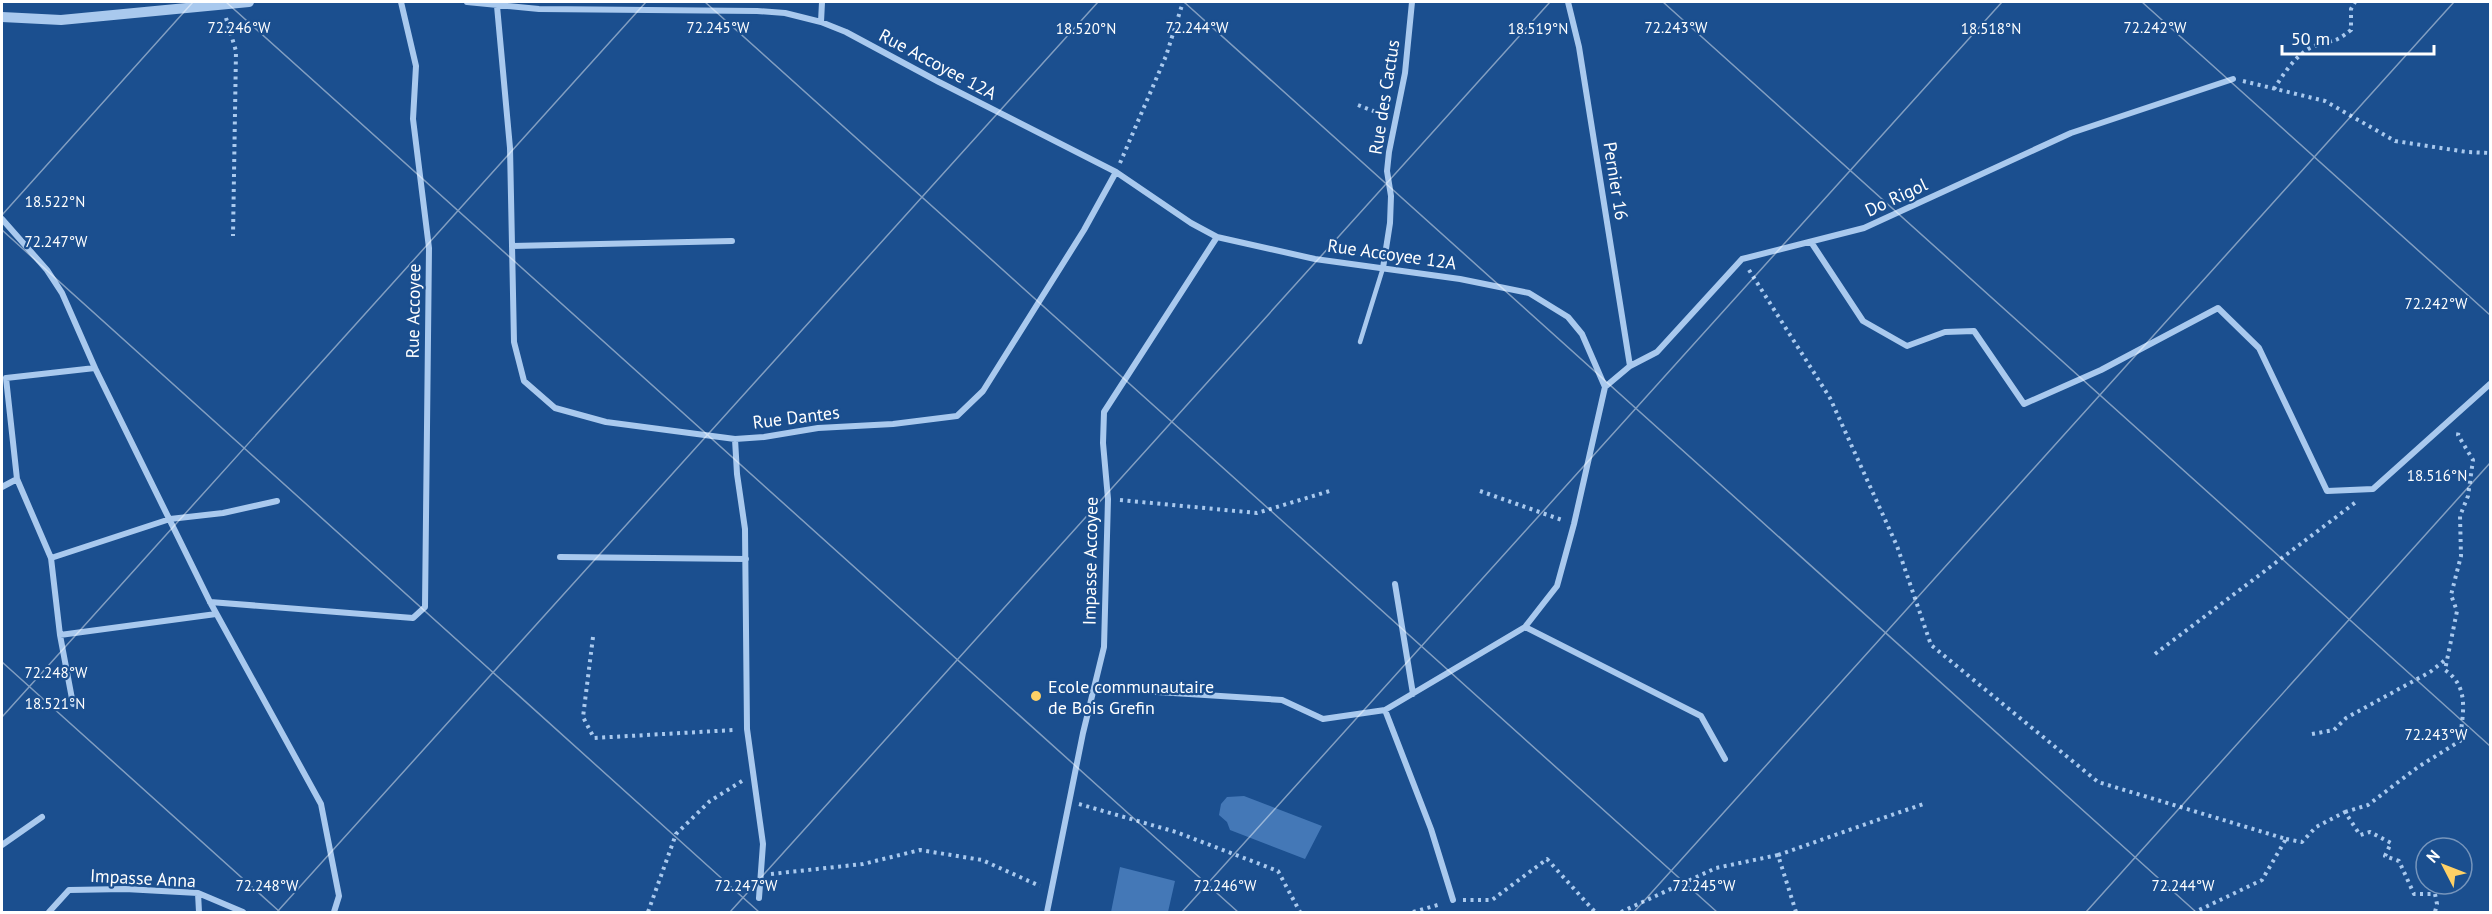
<svg xmlns="http://www.w3.org/2000/svg" width="2492" height="914" font-family="'PT Sans',sans-serif">
<rect width="100%" height="100%" fill="#1b4f8f"/>
<path fill="#4478b7" d="M1244,796L1322,826L1305,859L1230,830L1227,822L1219,815L1221,804L1227,797Z
M1120,867L1175,881L1168,912H1111Z"/>
<g fill="none" stroke-linecap="round" stroke-linejoin="round">
<path stroke="#a9c9ee" stroke-width="4" stroke-dasharray="3 4.5" stroke-linecap="butt" d="M226,18L236,51L233,236
M2243,81L2325,101L2395,141L2467,152L2490,153
M2274,89C2284,73 2298,51 2317,45C2335,39 2333,44 2351,30V9L2355,2
M1358,105L1386,116
M1120,163L1166,56L1183,2
M1749,270L1830,398L1897,546L1931,645L2098,782L2286,839L2262,880L2195,912
M1480,491L1562,520
M1120,500L1257,513L1333,490
M593,637L583,717L594,738L734,730
M2155,654L2356,502
M2312,734L2334,730L2346,718L2430,672L2445,660
M1079,804L1176,832L1278,871L1300,912
M2345,812L2368,805L2418,767L2460,741C2462,715 2471,688 2445,670L2457,611L2451,595L2461,556L2460,516L2468,496L2473,460L2458,435L2459,429
M2286,839L2302,842L2316,827L2345,812L2360,835L2370,832L2391,843L2385,856L2399,861L2414,894H2435L2437,904L2435,912
M1778,855L1926,803
M771,874L863,864L920,850L982,860L1040,886
M1463,900H1492L1547,859L1595,912
M648,912L676,834L710,801L742,781
M1413,912L1441,904
M1621,912L1716,868L1778,855L1796,912"/>
<path stroke="#a9c9ee" stroke-width="4.5" d="M1360,342L1383,268"/>
<path stroke="#a9c9ee" stroke-width="6" d="M467,2L539,9L757,11L785,13L821,22L846,32L939,82L1116,172L1191,223L1217,237L1315,259L1460,279L1529,293L1568,317L1582,334L1605,387L1574,524L1557,586L1525,627L1385,710L1323,719L1282,700L1094,688
M1568,2L1579,47L1630,366
M497,6L510,148L514,342L524,381L555,408L606,422L735,439
M821,22L822,2
M2,219L47,270L62,293L95,368L210,602L321,804L339,896L334,912
M1811,242L1863,321L1907,346L1945,332L1974,331L2024,404L2101,370L2218,308L2259,348L2327,491L2373,489L2490,384
M512,246L732,241
M1383,268L1390,223L1391,196L1387,171L1389,152L1405,73L1412,2
M1605,387L1630,366L1657,352L1742,259L1864,228L2071,133L2233,79
M2,487L17,479
M560,557L746,559
M51,558L170,519L223,513L277,501
M1395,584L1413,694
M210,602L413,618L425,607L429,248L413,119L416,66L401,2
M1525,627L1701,716L1725,759
M60,635L216,614
M73,704L60,635L51,558L17,479L6,378L95,368
M1385,710L1431,829L1453,900
M2,845L42,817
M198,893L199,912
M759,898L763,844L747,729L745,529L737,474L735,439L764,437L818,428L893,424L957,416L983,391L1084,230L1116,172
M49,912L69,890L125,889L198,893L243,912
M1047,912L1083,733L1104,647L1108,499L1103,443L1104,412L1217,237"/>
<path stroke="#a9c9ee" stroke-width="10" d="M2,17L61,20L249,2"/>
</g>
<path fill="none" stroke="#fff" stroke-width="1.5" stroke-opacity="0.45" d="M226,2L1238,912M705,2L1717,912M1184,2L2196,912M1663,2L2490,746M2142,2L2490,315M2,215L193,2M2,230L759,912M2,662L280,912M2,717L646,2M277,912L1098,2M730,912L1550,2M1182,912L2002,2M1634,912L2454,2M2086,912L2490,463"/>
<circle fill="#ffd166" stroke="#1b4f8f" stroke-width="2" cx="1036" cy="696" r="6"/>
<g text-anchor="middle" dominant-baseline="central" stroke-width="4.5" stroke-linejoin="round" paint-order="stroke">
<g font-size="18" fill="#fff" stroke="#1b4f8f">
<text transform="translate(938 64) rotate(28)">Rue Accoyee 12A</text>
<text transform="translate(1384 97) rotate(-81)">Rue des Cactus</text>
<text transform="translate(1616 181) rotate(81)">Pernier 16</text>
<text transform="translate(1896 197) rotate(-25)">Do Rigol</text>
<text transform="translate(1392 254) rotate(8)">Rue Accoyee 12A</text>
<text transform="translate(413 311) rotate(-89)">Rue Accoyee</text>
<text transform="translate(796 417) rotate(-7)">Rue Dantes</text>
<text transform="translate(1090 561) rotate(-89)">Impasse Accoyee</text>
<text transform="translate(143 878) rotate(3)">Impasse Anna</text>
</g>
<g font-size="18" fill="#fff" stroke="#1b4f8f" text-anchor="start">
<text x="1048" y="686">Ecole communautaire<tspan x="1048" dy="21">de Bois Grefin</tspan></text>
</g>
</g>
<g font-size="15" text-anchor="middle" fill="#fff" stroke="#1b4f8f" stroke-width="4.5" stroke-linejoin="round" paint-order="stroke">
<text x="239" y="33">72.246°W</text>
<text x="718" y="33">72.245°W</text>
<text x="1197" y="33">72.244°W</text>
<text x="1676" y="33">72.243°W</text>
<text x="2155" y="33">72.242°W</text>
<text x="1086" y="34">18.520°N</text>
<text x="1538" y="34">18.519°N</text>
<text x="1991" y="34">18.518°N</text>
<text x="55" y="207">18.522°N</text>
<text x="56" y="247">72.247°W</text>
<text x="2436" y="309">72.242°W</text>
<text x="2437" y="481">18.516°N</text>
<text x="56" y="678">72.248°W</text>
<text x="55" y="709">18.521°N</text>
<text x="2436" y="740">72.243°W</text>
<text x="267" y="891">72.248°W</text>
<text x="746" y="891">72.247°W</text>
<text x="1225" y="891">72.246°W</text>
<text x="1704" y="891">72.245°W</text>
<text x="2183" y="891">72.244°W</text>
</g>
<rect width="2492" height="914" fill="none" stroke="#ffffff" stroke-width="6"/>
<g transform="translate(2444 866) rotate(312)"><circle r="28" fill="#1b4f8f" stroke="#7695bc" stroke-width="1.5"/>
<path d="M0-4.5L10 22L0 15L-10 22Z" fill="#ffd166"/>
<text y="-9" font-size="16" font-weight="bold" text-anchor="middle" fill="#ffffff">N</text>
</g>
<path d="M2282 45v9h152v-9" fill="none" stroke="#ffffff" stroke-width="3"/>
<text x="2291" y="45" font-size="18" fill="#ffffff" stroke="#1b4f8f" stroke-width="4.5" paint-order="stroke">50 m</text>
</svg>
